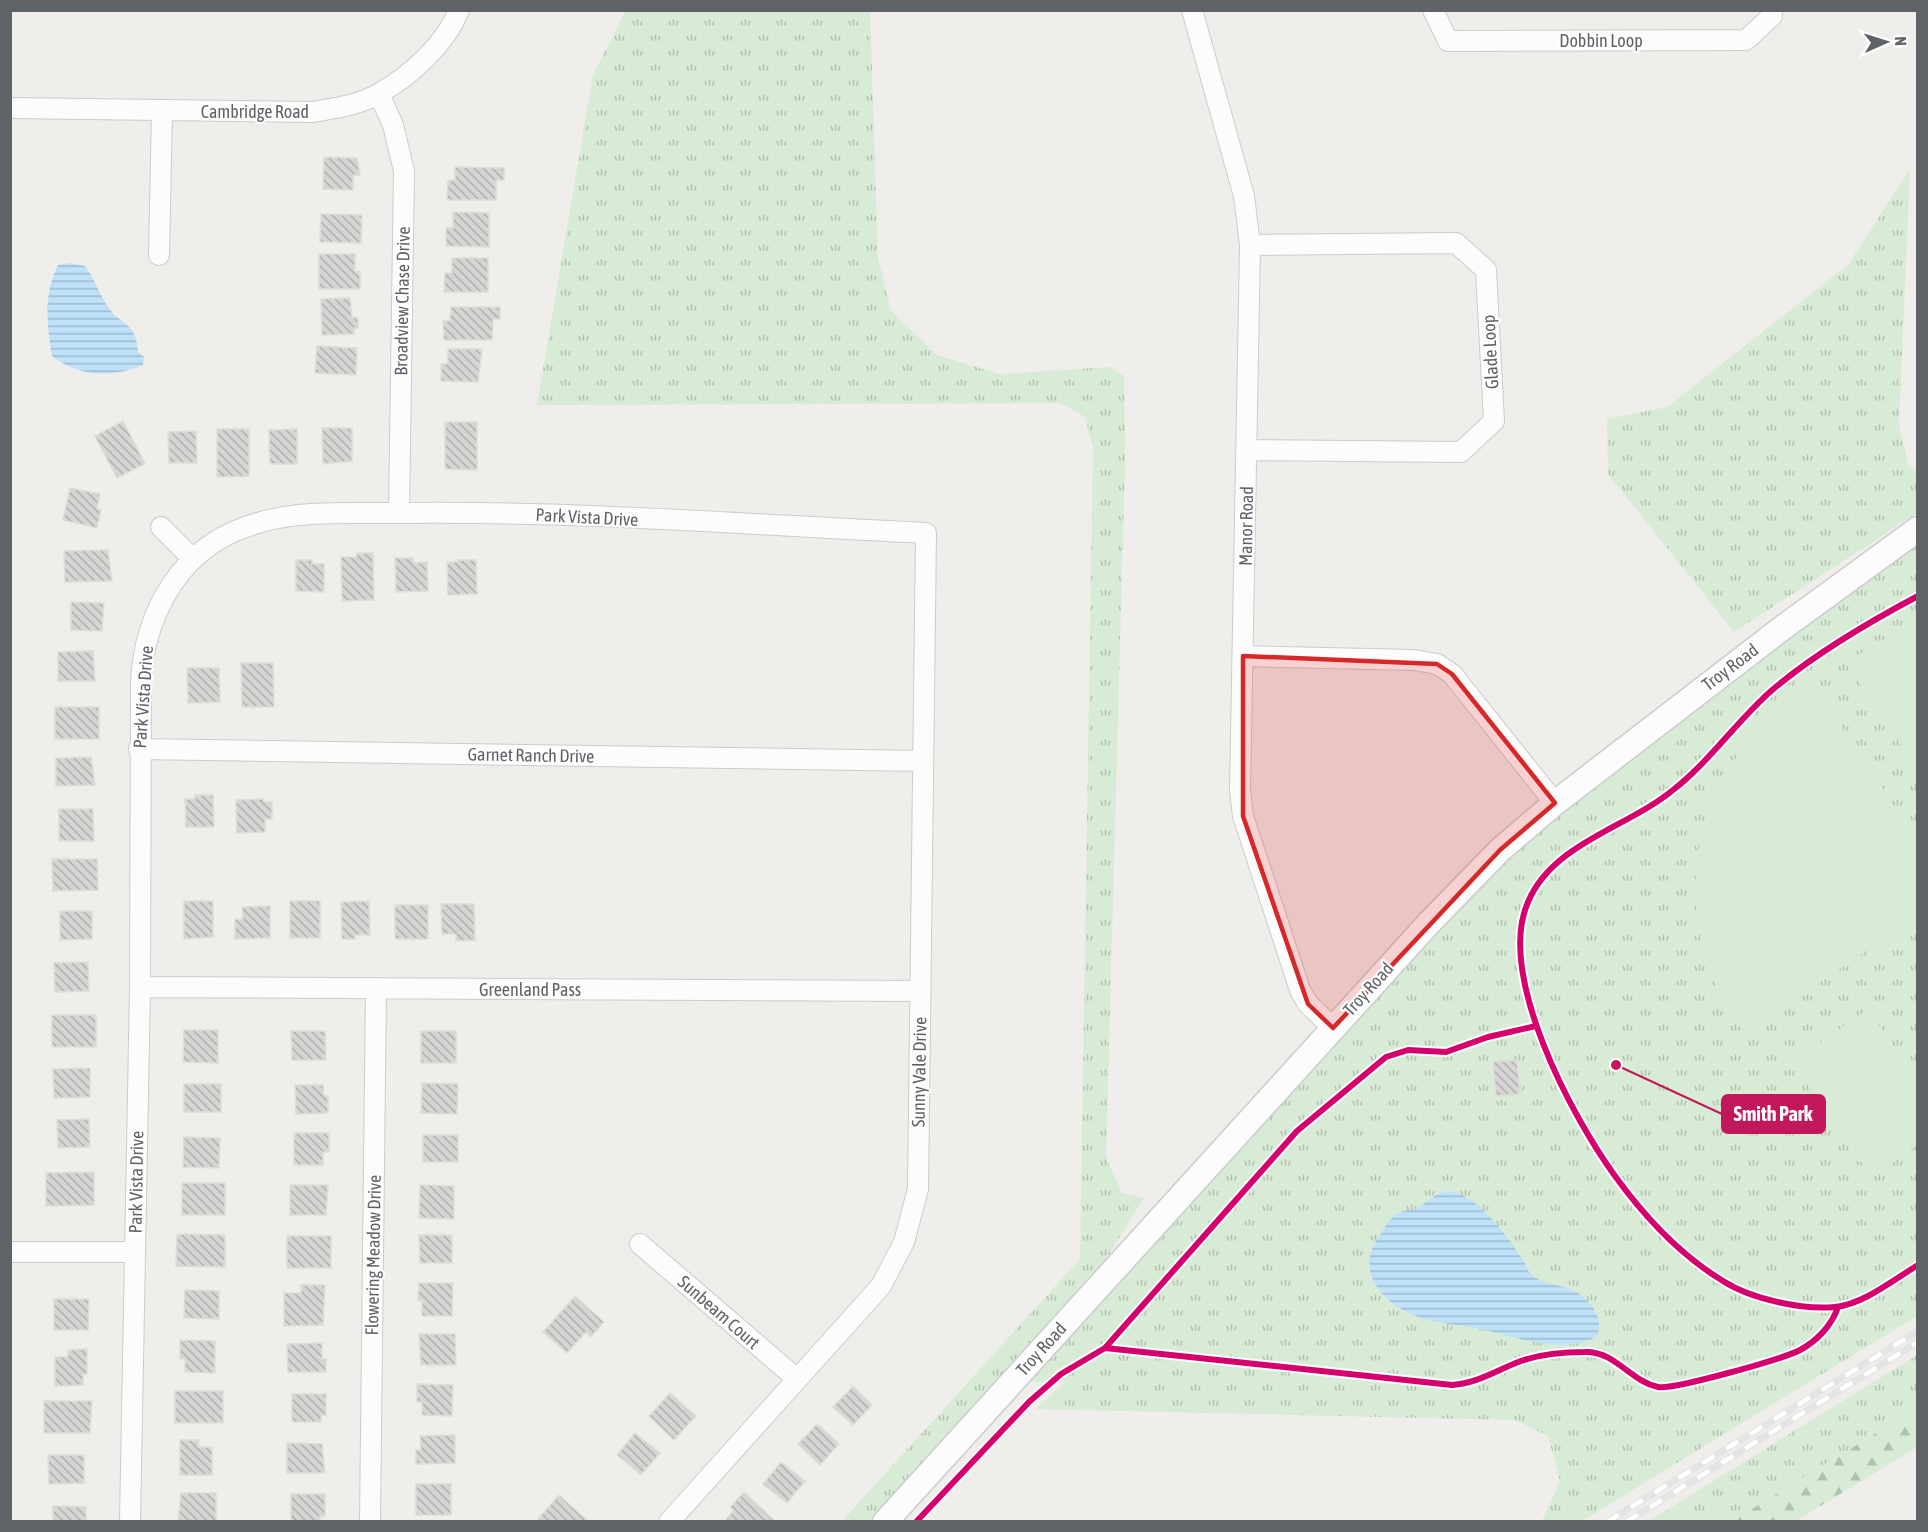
<svg xmlns="http://www.w3.org/2000/svg" width="1928" height="1532" font-family="'Asap Condensed',sans-serif">
<defs>
<pattern id="grass-tufts" width="24" height="20" patternUnits="userSpaceOnUse" patternTransform="scale(1.5)"><rect width="24" height="20" fill="#d8ebd6"/><path d="M3 7l-1-3M5 7V3M7 7l1-3M15 17l-1-3M17 17v-4M19 17l1-3" fill="none" stroke="#b2c2b1"/></pattern>
<pattern id="forest-firs" width="22" height="20" patternUnits="userSpaceOnUse" patternTransform="scale(1.5)"><rect width="22" height="20" fill="#d8ebd6"/><path d="M5 1l3.5 6h-7zM16 11l3.5 6h-7z" fill="#b2c2b1"/></pattern>
<pattern id="water-rules" width="6" height="5" patternUnits="userSpaceOnUse" patternTransform="scale(1.5)"><rect width="6" height="5" fill="#bfe0f9"/><path d="M0 2.5h6" fill="none" stroke="#9eb9cd"/></pattern>
<pattern id="building-back-hatch" width="6" height="6" patternUnits="userSpaceOnUse" patternTransform="scale(1.5)"><rect width="6" height="6" fill="#d6d5d3"/><path d="M-1 5l2 2M0 0l6 6M5-1l2 2" fill="none" stroke="#b1b0af"/></pattern>
</defs>
<rect width="100%" height="100%" fill="#efeeea"/>
<path fill="url(#grass-tufts)" d="M626,10L870,11L878,258L891,311L937,355L1000,374L1110,367L1124,376L1125,461L1106,1158L1122,1193L1144,1198L1098,1272L870,1521H842L1080,1259L1093,447L1085,417L1060,403L537,405L593,75Z
M1910,169L1899,425L1909,466L1917,470V513L1734,632L1608,474L1607,419L1667,407L1848,265Z
M1917,538V1316L1582,1521H1539L1543,1519L1560,1481L1548,1436L1515,1420L1035,1409L1065,1382H1027L1517,841Z
M1917,1355V1408L1732,1521H1649Z"/>
<path fill="url(#forest-firs)" d="M1917,1408V1447L1796,1521H1732Z"/>
<path fill="#d8ebd6" d="M1917,626V768L1846,662L1884,640Z
M1814,685L1917,840V917L1744,1033C1733,1016 1722,1000 1714,981C1681,906 1693,813 1743,748C1763,722 1788,703 1814,685Z
M1868,1009L1917,1080V1145L1872,1177L1792,1063Z"/>
<path fill="url(#water-rules)" d="M70,263L85,266C95,279 99,294 108,307C122,327 136,321 138,352L144,357L143,365C113,378 78,377 52,356C47,323 43,296 58,265Z
M1446,1191C1476,1191 1510,1239 1525,1263C1527,1266 1527,1270 1529,1272C1538,1283 1555,1284 1567,1288C1586,1294 1607,1317 1596,1337C1559,1355 1518,1337 1481,1329C1461,1325 1441,1324 1422,1318C1387,1307 1353,1275 1378,1238C1384,1229 1390,1216 1401,1212C1407,1210 1414,1210 1419,1207C1429,1201 1434,1195 1446,1191Z"/>
<path fill="url(#building-back-hatch)" stroke="#deddd9" stroke-width="1.5" d="M324,157L357,158L360,175H353V190L323,189Z
M455,167L504,168V180H496V200H447L448,181L455,180Z
M453,212L489,213V247L446,246V228H453Z
M321,214L362,215L361,243L320,242Z
M319,254H355V271H360V289H319Z
M452,258H488V292H444L445,273H452Z
M350,298L352,317L358,318V328H354V334L322,335L321,299Z
M451,307H500V319H493L492,340H444L443,321H450Z
M317,346L357,348L356,375L315,373Z
M448,349H482L478,382L441,381V364H448Z
M123,421L145,464L117,478L95,436Z
M445,422H477V470L445,469Z
M322,428H352V461L323,464Z
M217,429H249V476L217,477Z
M297,429V464H270L269,430Z
M196,431L197,463H169L168,432Z
M70,488L100,494L97,509H101L97,528L63,520Z
M108,550L112,581L65,582L64,551Z
M357,553H373L374,600L342,601L341,557H357Z
M395,558H413V563L427,562L428,591L396,592Z
M296,560H312V564H324V592L296,591Z
M458,560H476L477,594L448,595L447,562H458Z
M71,602L104,603L102,631L71,630Z
M93,651L95,681H58V652Z
M241,663H273L274,707H242Z
M187,668H219L220,702L188,703Z
M55,707H99V739H55Z
M91,757L95,785L56,786V758Z
M195,795H213L214,827H186L185,799H195Z
M264,799V802H272V819H265V832L237,833L236,800Z
M59,809H93L94,841H59Z
M52,859H97L98,890L53,891Z
M184,901H213V937L184,939Z
M290,901H320V938H290Z
M369,901L370,935H355V939H342L341,902Z
M441,904H474L475,940L456,941V934H442Z
M395,905H428V939H395Z
M270,906V938L235,939V919H243L242,907Z
M60,911H92V939L60,940Z
M88,962L89,991L55,992L54,963Z
M52,1015H96V1047H52Z
M184,1030H218V1063L183,1062Z
M291,1031H325L326,1060H292Z
M421,1031H456V1063H421Z
M1517,1060L1520,1094L1496,1096L1493,1062Z
M90,1068V1097L54,1098L53,1069Z
M422,1083L458,1084L457,1114L421,1113Z
M184,1084H221V1112H184Z
M295,1085H323L324,1096H328V1113L296,1114Z
M89,1119L90,1147L58,1148L57,1120Z
M294,1133H329V1152H323V1165H294Z
M423,1135H458V1162H423Z
M184,1137L220,1138L219,1168L183,1167Z
M94,1172V1205L46,1206V1173Z
M182,1183H225V1215H182Z
M290,1185H328L326,1215H290Z
M420,1185L454,1186V1219L419,1218Z
M177,1234L225,1235V1267L176,1266Z
M419,1235H452V1263H420Z
M287,1236H331V1268H287Z
M419,1283H453L452,1316H422V1301H418Z
M301,1285H325L323,1325L284,1326V1293H301Z
M185,1290L219,1291V1319L184,1318Z
M575,1296L604,1322L591,1337L586,1332L567,1353L543,1332Z
M54,1299H89L88,1330H54Z
M419,1334H455L456,1365H421Z
M180,1340L215,1341V1373L185,1372V1359H180Z
M322,1343V1359H326V1372H288L287,1344Z
M87,1349V1374H83V1385L55,1386V1357H68V1350Z
M417,1384L453,1385L452,1416L422,1415V1402H417Z
M853,1386L872,1405L853,1425L833,1407Z
M175,1391H223V1423H175Z
M670,1393L696,1416L674,1440L649,1416Z
M292,1394H326V1415H321V1422H292Z
M44,1401H92L90,1433H44Z
M817,1424L839,1444L820,1465L798,1444Z
M635,1433L660,1453L641,1475L617,1455Z
M455,1435V1463L416,1464V1450H421L420,1436Z
M180,1440H199L198,1447H212V1475H180Z
M287,1443L322,1444L325,1473H287Z
M48,1455H84V1483L49,1484Z
M781,1462L805,1481L787,1503L763,1484Z
M416,1484H451V1515H416Z
M744,1492L776,1522H728L726,1519L734,1510L730,1507Z
M181,1493H216V1522H178Z
M291,1494H325V1516H320V1522H291Z
M559,1495L589,1522H541L538,1519Z
M53,1506L86,1507V1522H53Z"/>
<g fill="none" stroke-linecap="round" stroke-linejoin="round">
<g stroke="#cbcccc" stroke-width="22">
<path id="minor" d="M1192,10L1244,196L1250,245L1240,791L1243,816L1300,990L1308,1004L1333,1028
M1433,10L1448,41L1746,40L1772,16L1771,10
M379,94L393,125L404,171L399,513
M10,108L313,112C335,108 360,105 380,93C411,75 446,44 459,10
M159,255L162,111
M1248,450L1461,452L1494,421L1486,270L1456,243L1250,245
M161,527L193,559
M1243,656L1414,660L1437,664L1452,674L1555,803
M139,749L923,761
M140,987L920,991
M640,1244L797,1379
M10,1252H135
M130,1522L140,987L141,682C144,620 174,559 233,532C289,507 346,514 406,513C579,511 753,525 926,533L918,1189L904,1242L881,1286L669,1522
M370,1522L376,988"/>
</g>
<g stroke="#cbcccc" stroke-width="27">
<path id="tertiary" d="M885,1522L1429,923L1500,850L1555,803L1781,629L1918,529"/>
</g>
<use href="#minor" stroke="#fdfcfc" stroke-width="20"/>
<use href="#tertiary" stroke="#fdfcfc" stroke-width="24"/>
<g stroke="#e4e4e4" stroke-width="7">
<path id="rail" d="M1607,1522L1918,1331
M1626,1522L1918,1342"/>
</g>
<use href="#rail" stroke="#fff" stroke-width="4.5" stroke-dasharray="14" stroke-linecap="butt"/>
<g stroke="#fff" stroke-width="10">
<path id="cycleway" d="M1918,596C1869,622 1813,655 1771,691C1736,722 1710,761 1673,790C1627,828 1553,843 1528,902C1496,975 1572,1117 1615,1176C1644,1216 1680,1255 1723,1281C1751,1299 1802,1310 1835,1307C1864,1304 1893,1280 1918,1265
M1105,1348L1452,1385C1478,1383 1497,1370 1521,1361C1541,1354 1564,1352 1585,1352C1615,1351 1630,1381 1658,1387C1673,1390 1783,1359 1800,1350C1817,1341 1832,1325 1838,1307
M916,1522L1029,1402L1061,1374L1105,1348L1297,1131L1386,1057L1408,1050L1446,1052L1488,1037L1536,1026"/>
</g>
<use href="#cycleway" stroke="#d6006c" stroke-width="6"/>
</g>
<path fill="#d62828" fill-opacity="0.2" stroke="#d62828" stroke-width="4.5" stroke-linejoin="round" d="M1243,656L1437,664L1452,674L1555,803L1500,850L1333,1028L1308,1004L1243,816Z"/>
<g text-anchor="middle" dominant-baseline="central" stroke-width="4.5" stroke-linejoin="round" paint-order="stroke">
<g font-size="18" fill="#5f6368" stroke="#fff">
<text x="1601" y="40">Dobbin Loop</text>
<text x="255" y="111">Cambridge Road</text>
<text transform="translate(402 301) rotate(-89)">Broadview Chase Drive</text>
<text transform="translate(1490 352) rotate(-93)">Glade Loop</text>
<text transform="translate(587 517) rotate(3)">Park Vista Drive</text>
<text transform="translate(1246 526) rotate(-89)">Manor Road</text>
<text transform="translate(1730 667) rotate(-37)">Troy Road</text>
<text transform="translate(143 697) rotate(-86)">Park Vista Drive</text>
<text transform="translate(531 755) rotate(1)">Garnet Ranch Drive</text>
<text x="530" y="989">Greenland Pass</text>
<text transform="translate(1368 989) rotate(-48)">Troy Road</text>
<text transform="translate(919 1072) rotate(-89)">Sunny Vale Drive</text>
<text transform="translate(136 1182) rotate(-89)">Park Vista Drive</text>
<text transform="translate(373 1255) rotate(-89)">Flowering Meadow Drive</text>
<text transform="translate(719 1312) rotate(41)">Sunbeam Court</text>
<text transform="translate(1041 1349) rotate(-48)">Troy Road</text>
</g>
</g>
<path fill="none" stroke="#c2185b" stroke-width="2" d="M1616 1065L1722 1114"/>
<circle fill="#c2185b" stroke="#fff" stroke-width="2" cx="1616" cy="1065" r="6"/>
<rect fill="#c2185b" stroke="#c2185b" stroke-width="2" x="1722" y="1095" width="103" height="38" rx="6"/>
<g font-size="20" text-anchor="middle" font-weight="bold" fill="#fff">
<text x="1773" y="1121">Smith Park</text>
</g>
<rect width="1928" height="1532" fill="none" stroke="#5f6368" stroke-width="24"/>
<g transform="translate(1886 42) rotate(87)" stroke="#ffffff" stroke-width="4.5" paint-order="stroke">
<path d="M0-4.5L10 22L0 15L-10 22Z" fill="#5f6368"/>
<text y="-9" font-size="16" font-weight="bold" text-anchor="middle" fill="#5f6368">N</text>
</g>
</svg>
